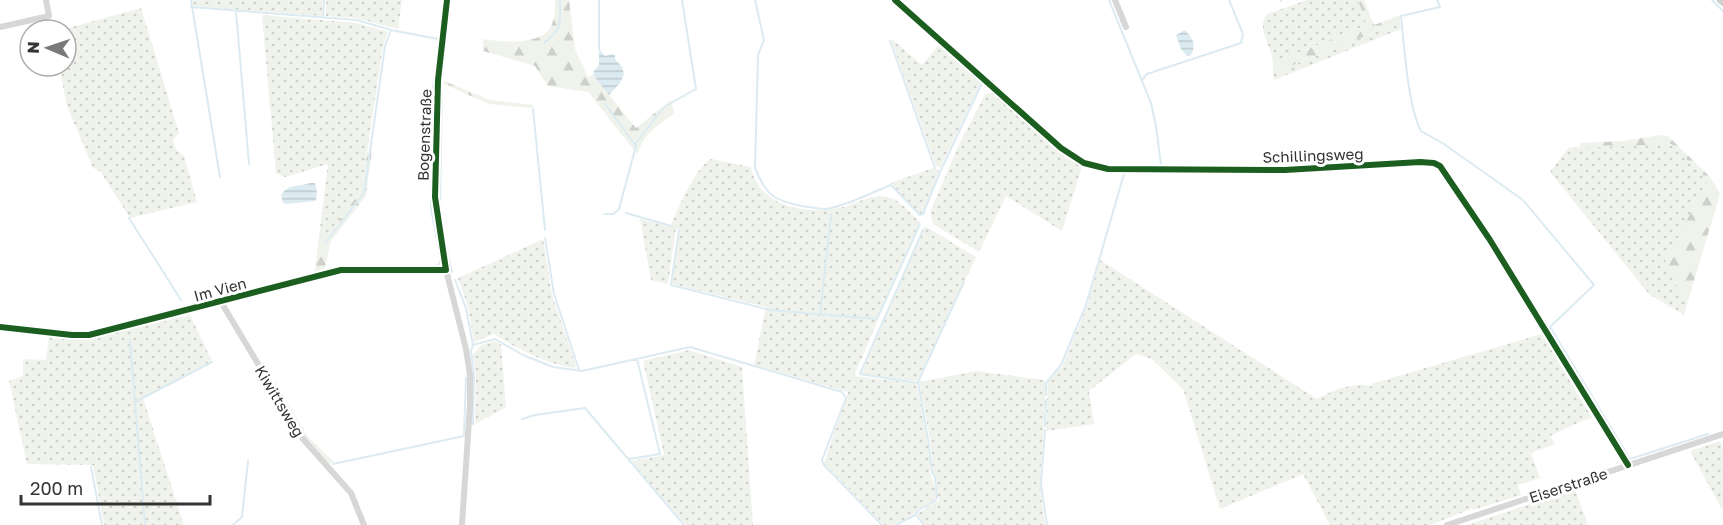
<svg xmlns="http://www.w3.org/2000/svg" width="1723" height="525" font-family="'Golos Text',sans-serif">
<defs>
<pattern id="grass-dots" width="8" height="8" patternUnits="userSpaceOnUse" patternTransform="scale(1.5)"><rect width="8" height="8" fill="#f0f3ec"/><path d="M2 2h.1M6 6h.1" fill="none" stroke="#ced1cb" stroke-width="1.8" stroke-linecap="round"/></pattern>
<pattern id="forest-firs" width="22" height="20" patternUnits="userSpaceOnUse" patternTransform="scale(1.5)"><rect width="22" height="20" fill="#f0f3ec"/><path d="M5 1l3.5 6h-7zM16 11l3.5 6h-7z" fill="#ced1cb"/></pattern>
<pattern id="water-rules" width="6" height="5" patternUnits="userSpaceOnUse" patternTransform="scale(1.5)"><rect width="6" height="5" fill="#dcebf1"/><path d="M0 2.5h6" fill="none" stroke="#bdcacf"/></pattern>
</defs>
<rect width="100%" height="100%" fill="#fff"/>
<path fill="url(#grass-dots)" d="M192,0H323L322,16L193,6Z
M326,0H402L398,29L357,18L326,16Z
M1307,0H1358L1367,25L1273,63C1273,47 1255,29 1267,14Z
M141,8L179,133L173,140L176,150L184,156L197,202L130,218L100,171L93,168L67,106L59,66H66V30H61Z
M262,15L357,23L388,32L383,46L361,191L326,237L319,236L328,164L285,177L276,173Z
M1400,22L1401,29L1274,80L1273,73Z
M891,40H893L922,65L939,45L981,83L940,168L936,166Z
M993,93L1058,151L1082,167L1062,231L1006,196L979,252L933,224L930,212L959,145L985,94Z
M1666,143L1675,147L1709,180L1664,266L1688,301L1684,315L1649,294L1550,172L1568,148Z
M711,159L751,167C759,209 812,216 847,206C860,202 872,194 887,197C900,199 910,213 920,222L877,317L878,320L854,376L914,383L917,386L930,453V472L937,496C933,503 903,521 895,524C892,525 887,525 884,525L824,463L848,392L754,365L766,307L672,284L680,229H676L668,284L651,280L640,219L670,227C678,209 694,169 711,159Z
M933,168L939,170L923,213L920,214L891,183Z
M925,226L976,257L917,381L863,375L862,373Z
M543,239L552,295L576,366L574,368C544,363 520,350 494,334L474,342L468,307L458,278Z
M1100,260L1317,399C1333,390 1356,381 1374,387L1371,384L1542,334L1592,418L1582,421L1550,436L1555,444L1531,453L1540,478L1518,485L1521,495L1473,510L1471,509L1430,525H1330L1303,474L1220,509L1183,389L1152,359L1136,354L1089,391L1094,424L1046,431L1048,381L1062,367L1087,306Z
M190,315L212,361L143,398L184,525H104L93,465L27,464L9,381L23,376V359L46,360L49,336L72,339L91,338Z
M494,341L501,344L506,407L475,424L476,375L473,355L480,346Z
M689,350L742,367L753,525H686L631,461L664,455L643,361Z
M976,371L1045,380V408L1040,485L1045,525H925L917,514L939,500L933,473L930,439L919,382Z
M1720,441L1723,450V511L1690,451Z
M1575,489L1588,525H1467Z"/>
<path fill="url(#forest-firs)" d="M555,0H569L575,49L588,77L593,75L636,128L671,100L674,114C655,127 646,132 637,154L588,92L548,86L535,66L483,51V39C500,42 533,45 547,32C555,24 555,10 555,0Z
M1358,0H1364L1374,25L1400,15V22L1273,73V63L1367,25Z
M444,81L490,100L534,105L532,108L489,104L444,84Z
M1661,135L1668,136L1711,178L1720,194L1688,301L1663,266L1708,180L1671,144L1580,148V143L1623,141Z
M372,150L366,196L331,241L325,268L315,271L319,236L326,237L361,191L367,152Z
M275,381L308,437L334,462L328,464L304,439L271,383Z"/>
<path fill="url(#water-rules)" d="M1185,30C1192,38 1197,44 1191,55L1187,56L1181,49L1176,35Z
M599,49L605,56L612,54L615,55V59L622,67L624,74L620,83L609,95L593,75L594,71L599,65Z
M310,183H315C317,189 318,196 315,201L286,204L283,203L281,195C289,183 299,187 310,183Z"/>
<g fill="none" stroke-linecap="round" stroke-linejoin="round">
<path stroke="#dcebf1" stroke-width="2" d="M191,0L220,177
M755,0L764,40L758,55L755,168C766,195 774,201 802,206C809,207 818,209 825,209C845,207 872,192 891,185L920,215L923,214L940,172L982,83L940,45
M1109,0L1151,103L1156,126L1161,165L1160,167
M1281,0V1
M1437,0L1440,7L1401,16C1404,45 1408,107 1421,131L1444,144L1523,200L1594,285L1550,327L1630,459L1708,434
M1712,0L1723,11
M191,7L357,20L391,30L438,39
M236,11L249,164
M323,18L324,0
M890,41L935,168
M544,43C563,28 560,23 560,0
M599,49V0
M1142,80L1147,74L1241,43L1243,34L1229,0
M605,104L636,146L619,209L613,214H605
M533,109L545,230
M636,143L664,107L696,89L682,0
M1128,167H1154
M440,209L442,82L446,45
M626,213L671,226
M129,218L181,300
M679,230L671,285L770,310L877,319L920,224
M443,233L452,272
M545,238L554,294L579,370
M326,242L364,193L385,46L391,30
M433,268L439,264L441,259L431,209V193L433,87L444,0
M455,280L466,308L473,345L495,339L523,355L553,367L582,371L690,347L842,392L846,398L822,460L823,464L882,525
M186,306L341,266L388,267
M820,315L831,215
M0,323L72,331H90L178,308
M130,340L145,525
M473,345L471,351L474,374L473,424
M918,383L860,374L923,230
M1046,395V383L1061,365L1086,305L1124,174
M135,402L212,362
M522,419L535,415L585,408L684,525
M1045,426L1046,400
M1045,430L1041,484L1047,525
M629,459L660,454L637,359
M333,464L464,436L466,378
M91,467L102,525
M916,515L924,525
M233,525L242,517L248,461
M896,525L915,515L919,510L935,501L937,497L935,478L932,472L928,439L918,382L964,282"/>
<path stroke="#d7d7d7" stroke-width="6" d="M447,0L438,80L435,197L446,270L466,349L470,375V405L462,525
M895,0L1061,148L1084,163L1108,169L1285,170L1420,162L1434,163L1440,166L1490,240L1628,465
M1115,0L1126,27
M0,27L49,16L46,0
M222,301L224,307L303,439L351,493L364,525
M0,327L72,335H89L341,270H446
M1447,525L1723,434"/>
<path stroke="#d0d0d0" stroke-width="8" d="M1721,0L1723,2"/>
<g stroke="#fff" stroke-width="10">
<path id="cycleway" d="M895,0L1061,148L1084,163L1108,169L1285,170L1420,162L1434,163L1440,166L1490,240L1628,465
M0,327L72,335H89L341,270H446L435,197L438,80L447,0"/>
</g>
<use href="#cycleway" stroke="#1b5e20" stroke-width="6"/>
</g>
<g text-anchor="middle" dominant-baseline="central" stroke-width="6" stroke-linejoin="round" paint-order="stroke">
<g font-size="15" fill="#333" stroke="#fff">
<text transform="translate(424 135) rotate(-88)">Bogenstraße</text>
<text transform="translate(1313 155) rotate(-2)">Schillingsweg</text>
<text transform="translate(220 289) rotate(-15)">Im Vien</text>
<text transform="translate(280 401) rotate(59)">Kiwittsweg</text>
<text transform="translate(1568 485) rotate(-18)">Eiserstraße</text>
</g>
</g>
<g transform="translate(48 48) rotate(272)"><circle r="28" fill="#ffffff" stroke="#adadad" stroke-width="1.5"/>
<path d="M0-4.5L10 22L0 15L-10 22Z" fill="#7a7a7a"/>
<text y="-9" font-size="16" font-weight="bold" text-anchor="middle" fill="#333333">N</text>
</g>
<path d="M21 495v9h189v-9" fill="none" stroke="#333333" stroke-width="3"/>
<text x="30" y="495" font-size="18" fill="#333333" stroke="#ffffff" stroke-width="4.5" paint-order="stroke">200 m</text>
</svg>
